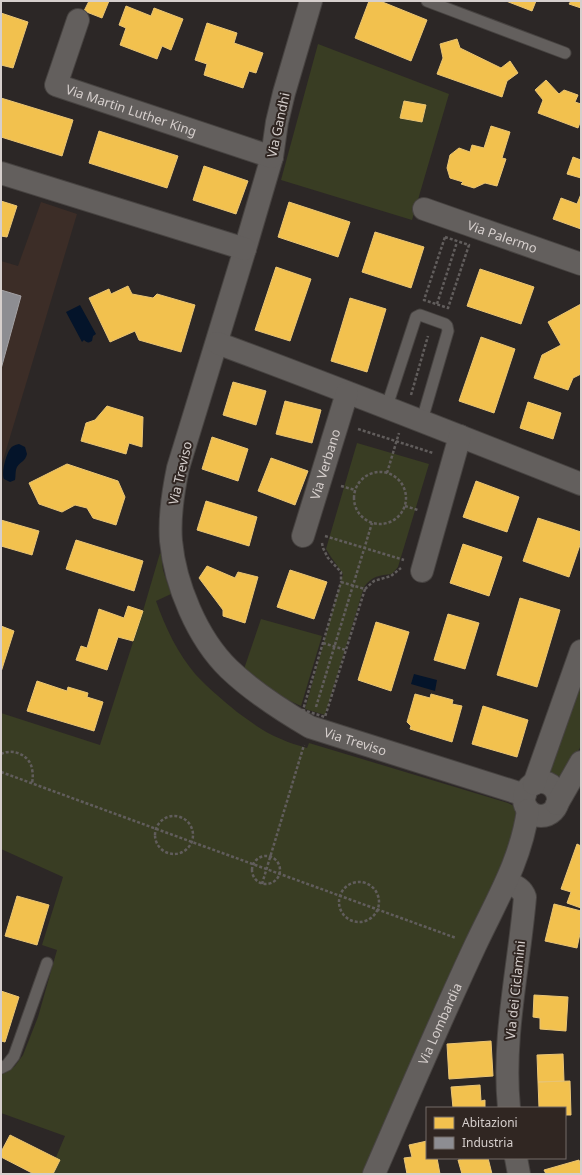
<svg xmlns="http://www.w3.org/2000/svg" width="582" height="1175" font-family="'Noto Sans',sans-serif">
<rect width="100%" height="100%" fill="#2c2726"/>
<path fill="#3c2d27" d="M41,202L77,214L1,467V261L18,266Z"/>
<path fill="#393d23" d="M318,44L449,94L412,220L281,180Z
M357,443L429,464L398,567L392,574C380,575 372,576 364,587L325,715L305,709L343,574L331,557L326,549Z
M160,553L161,554L163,570L171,594L156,601C165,627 178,654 196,675C209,689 223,700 237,712C251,722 265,733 281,739C289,743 298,745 307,748L309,743L508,803L514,806L517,810L510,849L363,1174H49L65,1136L1,1113V1075L15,1066L23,1055L38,1017L57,950L42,945L63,877L1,849V713L100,745L143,611Z
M261,619L322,636L301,706L288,700L264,686L244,669Z
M581,677V746L560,782L554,777L546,774Z"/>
<path fill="#04142a" d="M80,305L96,334L93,336L92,341C89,343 87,343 84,340L82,342L66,312Z
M19,444L25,447L27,454C25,462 21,461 17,467C15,471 16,475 15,480L10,482L4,479C1,473 6,455 10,449C12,446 15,445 19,444Z
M414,674L437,680L435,691L411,684Z"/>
<path fill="#f2c14e" stroke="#eac574" d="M89,1H109L102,18L84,11Z
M369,1H380L427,20L411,61L355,38Z
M506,1H536L532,11Z
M571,1H581V8L569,4Z
M126,6L151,16L154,8L183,19L171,50L162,46L157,59L120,45L126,28L119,25Z
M1,13L28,22L13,68L1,65Z
M207,23L237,33L234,43L263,53L256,73L249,71L243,88L204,75L207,64L195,60Z
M457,39L460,48L501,68L510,61L518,73L507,81L502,97L437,74L443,58L440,44Z
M546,80L559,94L564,90L578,95L575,102L581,104V120L578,128L538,113L543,100L535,90Z
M1,98L73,120L62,156L1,137Z
M404,101L426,105L422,122L400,118Z
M491,126L510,132L502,158L506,159L497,186L485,183L474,188L461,184L463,182L450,178L447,168L450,155L459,148L470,152L472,145L484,148Z
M99,131L178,156L167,188L89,163Z
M573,157L581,160V178L567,174Z
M204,166L248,181L236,214L193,200Z
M581,194V229L553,219L561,198L577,204Z
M1,201L17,206L7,237L1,236Z
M289,202L350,222L338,257L278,237Z
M375,232L424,247L411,288L362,272Z
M276,267L311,279L290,341L255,330Z
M480,269L534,287L521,324L467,306Z
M128,286L132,294L153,298L157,294L195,305L181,352L139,340L135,331L110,342L89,298L109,289L111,294Z
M350,298L386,309L367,372L331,361Z
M581,304V374L573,378L568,390L534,378L542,355L561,345L548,322Z
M481,337L515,349L494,413L459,401Z
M233,382L266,391L256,425L223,415Z
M285,401L321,410L312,443L276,434Z
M528,402L561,413L553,439L520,428Z
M107,406L143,417L142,447L129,443L126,454L81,441L86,423L95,420Z
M212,437L248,449L238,481L202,469Z
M271,458L308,471L295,505L258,491Z
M67,464L118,481L125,497L116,525L93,518L87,508L75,505L62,512L39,504L29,483Z
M476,481L519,497L507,532L463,517Z
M206,501L257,517L249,546L197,530Z
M538,518L581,532V542L569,577L523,561Z
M1,520L39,531L32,555L1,546Z
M76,540L143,561L134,591L66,569Z
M463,544L502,557L489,596L450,583Z
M207,566L235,578L238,572L258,577L245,623L223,616V610L199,578Z
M290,570L327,582L314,619L277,607Z
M520,598L560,610L537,687L497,675Z
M128,606L143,611L133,641L118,637L107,670L76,660L81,646L87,648L99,609L124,618Z
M448,614L479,623L465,669L434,660Z
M376,622L409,632L391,691L358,680Z
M1,626L14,631L1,672Z
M37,681L67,691L68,687L88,693L87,697L103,702L94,731L27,711Z
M415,694L430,698L431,694L453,700L452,704L462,706L452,742L410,729L411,726L407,722Z
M483,706L528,720L517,757L472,744Z
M577,844L581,846V908L567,903L571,892L561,889Z
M17,896L49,905L37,945L5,936Z
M554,904L581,911V929L577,948L545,941Z
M1,991L19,997L5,1042L1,1041Z
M534,995L568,997L566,1031L540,1029V1018L533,1017Z
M491,1041L493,1076L449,1079L447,1044Z
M563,1054L564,1081L538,1082L537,1055Z
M570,1081L571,1115H565V1108H539L538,1082Z
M480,1085L481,1101L485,1100V1108H453L451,1087Z
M10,1135L60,1160L53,1174H34L1,1157V1152Z
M427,1141V1158H437L440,1174H407L404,1158L412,1157L409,1145Z
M467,1158H488L492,1174H462L458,1160Z
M579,1160L581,1167V1174H546L544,1170Z"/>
<path fill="#8d8d92" stroke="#a3a1a4" d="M1,290L21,296L1,369Z"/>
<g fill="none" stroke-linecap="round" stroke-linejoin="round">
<g stroke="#474341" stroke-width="13">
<path id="lane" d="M427,1L565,53
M387,406L416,317L420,315L445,324L447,326L448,331L422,420
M1,1068L7,1065L14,1056L47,963"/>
</g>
<g stroke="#474341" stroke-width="24">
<g id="street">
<path id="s1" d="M311,1L284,93L277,122L272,157L245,249L178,468C173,492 169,516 171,541C175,584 197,638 229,669C253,692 281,710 310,727L525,795"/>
<path id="s2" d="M78,20L56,85L272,157"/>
<path d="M1,173L245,249"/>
<path id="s3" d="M424,209L581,264"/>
<path d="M217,343C339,388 460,436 581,484"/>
<path id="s4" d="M303,536L347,393"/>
<path d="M422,571L460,436"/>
<circle cx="541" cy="799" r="17"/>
<path d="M534,784L581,651"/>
<path d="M557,804L581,762"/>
<path d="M507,882C515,886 522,888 525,897C519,968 502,1037 509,1108"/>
<path d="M516,1158L519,1174"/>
<path id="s5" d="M374,1174C407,1098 440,1021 475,946C496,901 521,861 528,810"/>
</g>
</g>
<path stroke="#615d5c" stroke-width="2.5" stroke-dasharray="3 2" stroke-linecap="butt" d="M445,237L469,245L448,308L424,300Z
M437,304L457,242
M411,395L428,336
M358,429L433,453
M354 498a26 26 0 1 1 52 0a26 26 0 1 1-52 0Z
M387,473L399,433
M341,486L355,490
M405,506L418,510
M325,536L404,560
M322,543L323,548L328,558L341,572V582
M341,582L365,589L325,717L303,710Z
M365,589L374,581L391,576L401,568
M323,643L346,650
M316,707L372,523
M1,754C13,748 30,755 32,769C33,774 33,778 32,783
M1,772L192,842L456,938
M155 835a19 19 0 1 1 38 0a19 19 0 1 1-38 0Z
M252 870a14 14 0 1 1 28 0a14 14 0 1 1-28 0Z
M339 902a20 20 0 1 1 40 0a20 20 0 1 1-40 0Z
M262,884L304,745"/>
<use href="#lane" stroke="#635f5d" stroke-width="11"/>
<use href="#street" stroke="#635f5d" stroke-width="22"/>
</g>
<g text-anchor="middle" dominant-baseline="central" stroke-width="4" stroke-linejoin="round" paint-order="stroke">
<g font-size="13" fill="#d6cfcd" stroke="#302622">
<text stroke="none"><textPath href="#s2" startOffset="148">Via Martin Luther King</textPath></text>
<text transform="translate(278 125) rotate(-78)">Via Gandhi</text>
<text stroke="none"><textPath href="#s3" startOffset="83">Via Palermo</textPath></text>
<text stroke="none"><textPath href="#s4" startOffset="75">Via Verbano</textPath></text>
<text transform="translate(180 473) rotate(-77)">Via Treviso</text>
<text stroke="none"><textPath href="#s1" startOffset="850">Via Treviso</textPath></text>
<text transform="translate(515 990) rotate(-84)">Via dei Ciclamini</text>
<text stroke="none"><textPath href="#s5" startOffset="164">Via Lombardia</textPath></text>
</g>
</g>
<rect width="582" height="1175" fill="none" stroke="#d6cfcd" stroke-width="4"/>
<rect x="426" y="1107" width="140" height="52" fill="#302622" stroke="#726a66"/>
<rect x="434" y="1117" width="20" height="12" fill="#f2c14e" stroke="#726a66"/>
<text x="462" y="1127" font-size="12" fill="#d6cfcd">Abitazioni</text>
<rect x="434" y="1137" width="20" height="12" fill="#8d8d92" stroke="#726a66"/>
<text x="462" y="1147" font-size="12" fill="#d6cfcd">Industria</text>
</svg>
